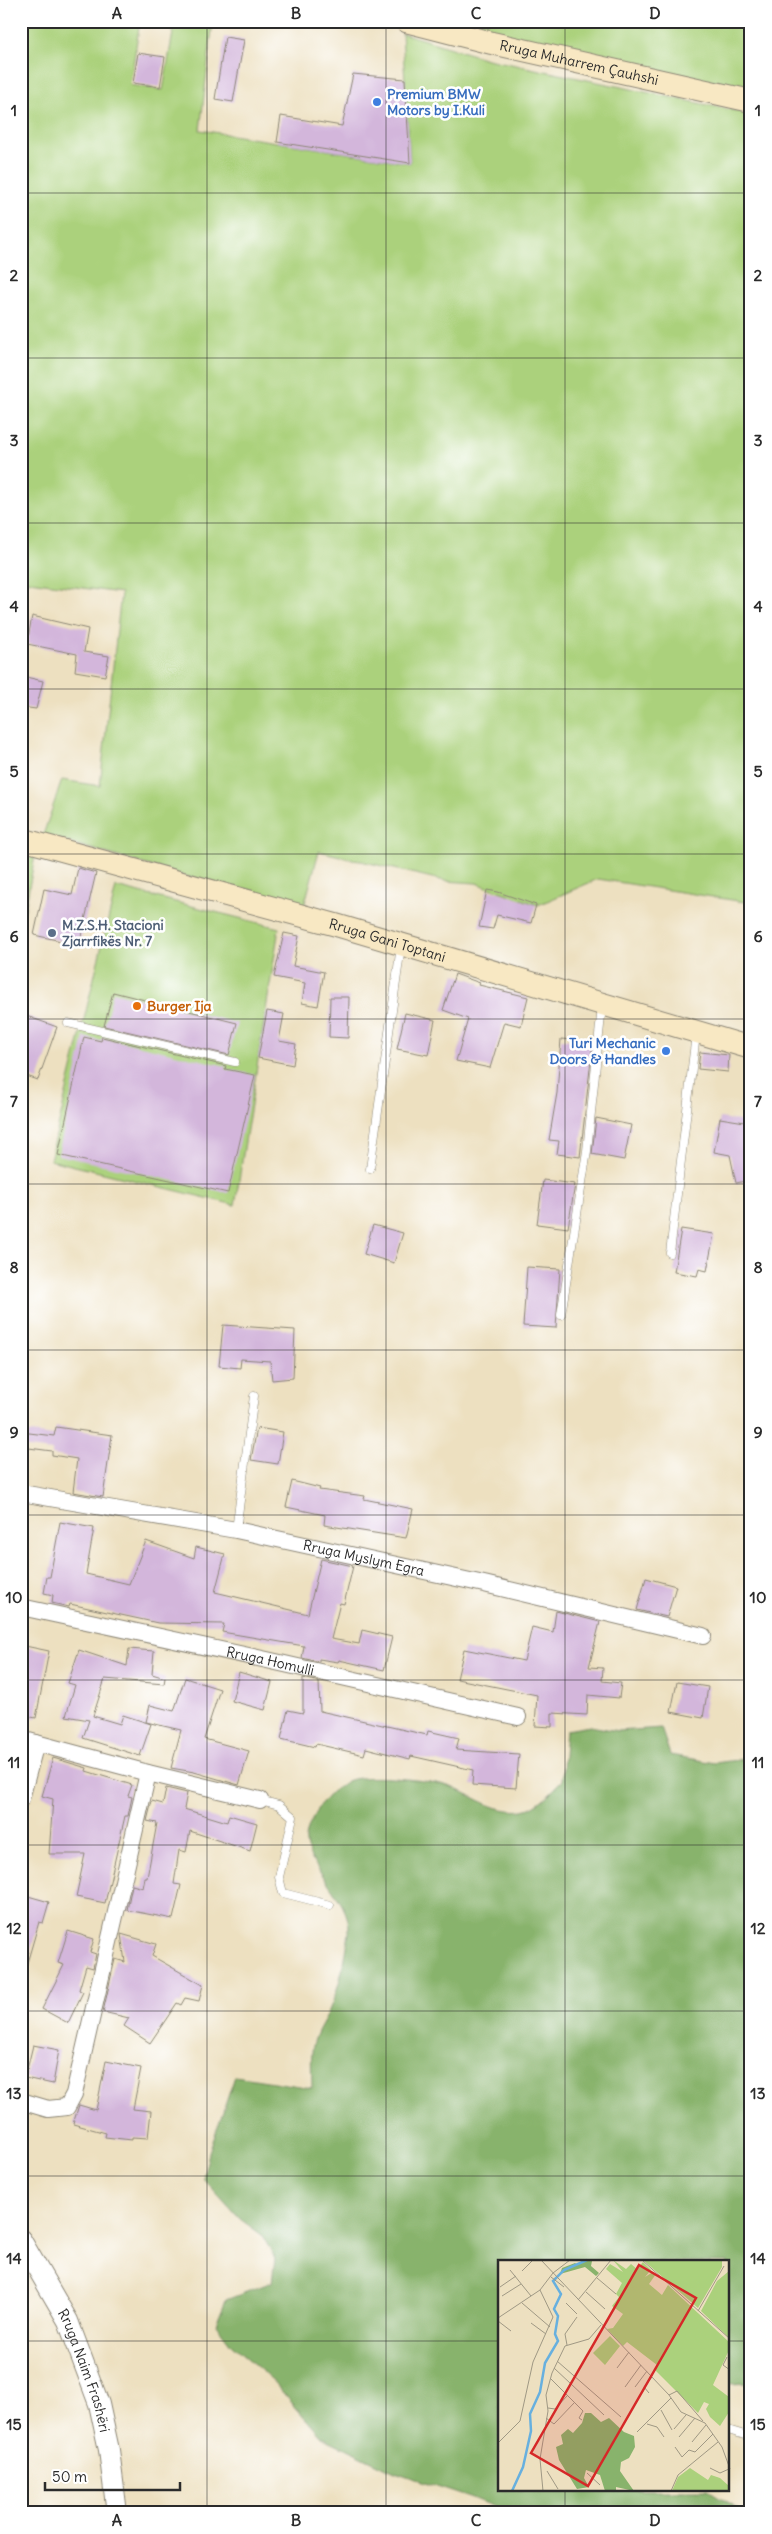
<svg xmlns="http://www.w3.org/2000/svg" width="772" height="2534" font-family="Delius,sans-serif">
<rect width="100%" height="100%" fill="#fff"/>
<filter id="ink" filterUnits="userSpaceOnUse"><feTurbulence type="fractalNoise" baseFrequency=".02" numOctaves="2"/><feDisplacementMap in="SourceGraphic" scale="10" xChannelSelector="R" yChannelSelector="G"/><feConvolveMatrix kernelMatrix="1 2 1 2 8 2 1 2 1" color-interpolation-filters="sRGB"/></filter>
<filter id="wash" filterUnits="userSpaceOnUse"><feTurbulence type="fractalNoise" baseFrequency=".0096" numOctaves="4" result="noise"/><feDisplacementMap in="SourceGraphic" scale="20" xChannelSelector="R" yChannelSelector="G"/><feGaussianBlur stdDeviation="1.12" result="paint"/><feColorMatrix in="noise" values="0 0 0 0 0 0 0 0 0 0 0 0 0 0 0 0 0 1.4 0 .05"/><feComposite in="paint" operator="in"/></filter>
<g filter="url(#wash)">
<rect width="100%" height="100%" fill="#ede0c0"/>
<path fill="#abd17c" stroke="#6b7e54" d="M21,21H140L130,85L163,90L175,21H213L200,130L410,163L402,33L487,59L751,114V903L598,879L538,905L476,883L445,881L319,851L303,910L43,835L62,780L100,786L121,593L21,580Z
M445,21H751V92Z
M21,852L35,856L21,930Z
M116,887L279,928L235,1205L50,1160Z"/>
<path fill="#88b36c" stroke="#5a6f4c" d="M590,1726L618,1731L661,1728L670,1755L715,1763L751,1758V2383L728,2384V2262H500V2490H708L746,2513H504L498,2508L470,2497L395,2472L322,2437L270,2378L231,2344L216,2324L226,2300L272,2282L275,2258L262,2235L240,2219L203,2178L209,2153L235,2076L312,2088C312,2071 309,2053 316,2036C319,2028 324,2021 328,2013C339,1989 346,1958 349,1932C352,1899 302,1862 306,1838C309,1816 328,1792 347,1781C361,1773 432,1780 448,1786C473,1794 494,1814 523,1810C537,1808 552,1791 562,1781L566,1730Z"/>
<g id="blocks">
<path fill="#d3b6db" d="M225,37L244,40L233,102L215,99Z
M138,53L165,57L160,87L133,83Z
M353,74L405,79L410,163L277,142L281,116L342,126Z
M32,616L88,629L84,652L109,656L105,676L75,671L77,654L27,644Z
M26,677L43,681L36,709L21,707V694Z
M78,868L96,873L79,945L34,935L44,889L72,895Z
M487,890L498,892L536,905L531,923L497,915L493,929L479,927Z
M284,933L299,936L293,966L324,972L318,1006L302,1003L305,983L274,977Z
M455,974L480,983L479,985L528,997L521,1026L504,1022L490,1068L456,1061L468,1019L443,1010Z
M113,992L237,1023L229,1055L104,1026Z
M330,997H349L348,1038L329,1037Z
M267,1011L284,1014L279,1041L296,1044L293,1065L258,1058Z
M405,1013L435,1020L428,1055L397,1049Z
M21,1014L57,1027L38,1080L21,1074Z
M84,1037L101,1041L102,1037L226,1066L225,1069L255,1075L228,1193L58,1155Z
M561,1039L593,1042L580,1157L557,1154L559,1141L549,1140L557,1093Z
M700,1052L729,1055L728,1072L698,1069Z
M596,1118L631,1125L624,1160L592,1154Z
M720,1118L751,1123L748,1160L751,1180L736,1183L730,1155L714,1152Z
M543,1180L575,1184L568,1228L537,1224Z
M373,1225L403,1233L394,1263L364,1254Z
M681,1229L714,1234L707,1271L699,1269L697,1276L674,1272Z
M527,1267L560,1269L556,1328L523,1326Z
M223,1325L295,1330L293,1378L272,1380L270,1361L241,1359L240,1368L219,1366Z
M56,1427L112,1435L103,1497L73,1492L77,1459L52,1455V1451L21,1447V1432L54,1436Z
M257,1428L283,1432L278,1464L251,1460Z
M292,1481L320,1488L319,1490L365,1496L364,1499L413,1509L406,1538L324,1525L325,1515L286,1507Z
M60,1522L94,1528L86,1574L129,1584L146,1541L194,1558L196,1547L225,1554L215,1592L308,1614L321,1559L353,1566L344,1604L340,1603L331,1639L359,1644L362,1630L392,1637L384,1670L339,1660L338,1662L319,1659V1662L302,1658L304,1646L222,1632L224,1624L158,1623L70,1604L69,1607L52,1603L53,1595L44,1593L47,1577H50Z
M646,1578L676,1586L667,1617L637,1610Z
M556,1611L600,1622L589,1667L603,1668L602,1681L621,1683L619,1698L588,1695L587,1715L552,1713V1727L535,1726L537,1695L457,1679L464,1649L524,1661L532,1627L553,1632Z
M25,1646L49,1651L36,1718L21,1715V1664Z
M129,1649L154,1651L152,1674L165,1678L164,1684L105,1679L93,1716L120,1724L123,1715L151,1724L140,1756L83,1738L89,1720L66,1716L75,1685L68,1683L79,1650L127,1666Z
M239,1672L272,1682L265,1710L232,1701Z
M185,1678L220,1689L204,1739L249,1751L239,1785L194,1772L171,1768L181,1730L146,1722L150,1705L174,1711Z
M303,1678L319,1682L320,1711L427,1735L428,1731L459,1738L456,1750L519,1754L516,1788L472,1785L473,1770L411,1756L410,1759L366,1748L364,1755L316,1744L315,1747L281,1739L288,1710L303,1713Z
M677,1682L708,1687L703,1718L671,1712Z
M53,1758L87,1768L86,1771L132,1785L128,1796L132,1797L128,1816H125L105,1903L76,1897L85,1854H49L53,1799L42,1796Z
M166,1788L187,1793L184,1809L227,1822L229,1815L257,1823L250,1851L190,1831L186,1852L179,1850L174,1884L181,1885L173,1919L127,1910L132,1885L143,1888L145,1878H147L157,1823L147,1821L152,1801L163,1804Z
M21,1894L49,1902L43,1923L39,1922L25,1970L21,1969Z
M68,1931L94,1939L90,1952L96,1954L93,1968L86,1966L79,1990L83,1992L68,2023L42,2009L64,1965L58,1963Z
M121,1934L156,1944L152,1956L203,1985L199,2001L185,1998L181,2005L177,2003L150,2043L124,2026L129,2018L103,2012L115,1959L125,1962Z
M33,2045L59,2050L53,2084L25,2078Z
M106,2061L141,2068L133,2109L151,2111L148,2138L132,2137V2140L105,2137L106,2133L73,2124L79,2105L96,2110Z"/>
</g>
</g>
<g filter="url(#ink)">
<use href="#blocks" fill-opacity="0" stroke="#8c8676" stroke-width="1"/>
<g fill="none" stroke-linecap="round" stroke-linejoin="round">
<g stroke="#8c8676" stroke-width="9">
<path id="service" d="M68,1023L235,1062
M370,1169L401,946
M670,1253L696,1034
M561,1315L587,1151L602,1006
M236,1530L254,1396
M260,1800L279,1805L293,1817L279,1877L283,1893L330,1905
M728,2430L751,2437"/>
</g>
<g stroke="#8c8676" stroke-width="18">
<g id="minor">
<path id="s1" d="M21,1493L236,1530L484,1584L703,1636"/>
<path id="s2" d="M21,1607L267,1660L518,1717"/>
<path d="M21,1739L148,1773L260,1800"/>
<path d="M21,1799L36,1743"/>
<path d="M21,2101L48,2109L67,2107L74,2094L148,1773"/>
</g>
</g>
<g stroke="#8c8676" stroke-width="22">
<g id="tertiary">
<path id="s3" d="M21,2240L68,2321L99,2404L109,2450L117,2513"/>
</g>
</g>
<g stroke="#8c8676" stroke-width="24">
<g id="secondary">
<path id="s4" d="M406,21L492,43L751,101"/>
<path id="s5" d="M21,839L336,925L751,1048"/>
</g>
</g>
<use href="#service" stroke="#fff" stroke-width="8"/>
<use href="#minor" stroke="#fff" stroke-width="16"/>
<use href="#tertiary" stroke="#fff" stroke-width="20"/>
<use href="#secondary" stroke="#f8e8c3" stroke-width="22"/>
</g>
</g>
<path fill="none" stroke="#2b2b2b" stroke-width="1" stroke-opacity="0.55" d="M207,21V2513M386,21V2513M565,21V2262M21,193H751M21,358H751M21,523H751M21,689H751M21,854H751M21,1019H751M21,1184H751M21,1350H751M21,1515H751M21,1680H751M21,1845H751M21,2011H751M21,2176H751M21,2341H500M728,2341H751M565,2490V2513"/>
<g fill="#3f7fe0" stroke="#fff" stroke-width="2">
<circle cx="377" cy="102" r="5"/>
<circle cx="666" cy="1051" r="5"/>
</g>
<circle fill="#5c6f8a" stroke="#fff" stroke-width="2" cx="52" cy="933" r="5"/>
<circle fill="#e8710a" stroke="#fff" stroke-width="2" cx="137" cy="1006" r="5"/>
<g text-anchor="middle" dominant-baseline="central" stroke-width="5" stroke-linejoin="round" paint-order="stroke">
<g font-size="14" fill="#2b2b2b" stroke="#fff">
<text stroke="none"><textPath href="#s4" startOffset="178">Rruga Muharrem Çauhshi</textPath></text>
<text stroke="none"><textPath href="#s5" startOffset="380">Rruga Gani Toptani</textPath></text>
<text stroke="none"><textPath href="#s1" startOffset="349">Rruga Myslym Egra</textPath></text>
<text stroke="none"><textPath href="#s2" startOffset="255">Rruga Homulli</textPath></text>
<text stroke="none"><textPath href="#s3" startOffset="146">Rruga Naim Frashëri</textPath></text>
</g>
<g font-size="14" font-weight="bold" fill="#366cbe" stroke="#fff" text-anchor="start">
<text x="387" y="94">Premium BMW<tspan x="387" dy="16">Motors by I.Kuli</tspan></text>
<text x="656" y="1043" text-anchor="end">Turi Mechanic<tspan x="656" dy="16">Doors &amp; Handles</tspan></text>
</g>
<g font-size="14" font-weight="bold" fill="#4e5e75" stroke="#fff" text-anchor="start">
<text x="62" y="925">M.Z.S.H. Stacioni<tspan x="62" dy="16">Zjarrfikës Nr. 7</tspan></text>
</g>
<g font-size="14" font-weight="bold" fill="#c56008" stroke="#fff" text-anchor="start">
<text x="147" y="1006">Burger Ija</text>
</g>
</g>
<g transform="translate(498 2260)">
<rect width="231" height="231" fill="#ede0c0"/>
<path d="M115,0L128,9L133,4L139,9L145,2L153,10L147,17L155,12L158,14L151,24L164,35L170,25L231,82V90L215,125L231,137V152L222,166L212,157L208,149L211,144L206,142L200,153L157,110L159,105L129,82L125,86L109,69L115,68L125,54L114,46L121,37L118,34L124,23L108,9L112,4L125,12ZM145,0H224V7L200,48ZM231,11V78L203,51L219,21ZM112,76L122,86L107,105L95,93ZM192,208L210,220L213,215L222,218L231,226V231H174L180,217Z" fill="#abd17c"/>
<path d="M86,0L94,1L93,6L101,13L98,16L87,7L62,14L64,8L77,3L80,5ZM87,153H93L103,162L111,158L126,172L136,176L137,187L131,198L123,202L122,211L136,231L118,227V231H107L102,215L88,210L86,218L91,227L79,229L61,200L58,187L65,184L63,175L70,169L75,173L84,163Z" fill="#88b36c"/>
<path fill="none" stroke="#67b0df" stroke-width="2.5" d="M14,231L25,207L33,171L32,154L42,132L47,103L60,81L57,74L60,56L56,49L63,34L55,21L66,10L89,0"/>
<path fill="none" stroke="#9f9884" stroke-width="1" d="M43,0L171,135L183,152L207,163L224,187L232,209M144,0L232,79M12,10L33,36M24,11L35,0M53,17L66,27M99,18L118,34M2,27L18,16M88,32L107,49M4,36L23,24M80,40L113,0M24,43L52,67M68,43L79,54M200,51L226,6M0,58L42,30L55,13L72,0M0,61L13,71M33,63L48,74M69,85L67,74L79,57M229,97L225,105L232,110M59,101L123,157M56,108L106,155M119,108L131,92M52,118L85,151L81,158L84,160M127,127L143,105M137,127L149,111M151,133L146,127L154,117M171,135L179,131L205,161M50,148L57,149L69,136M163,150L174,170M48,158L56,164L76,143M149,164L159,167L166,177M176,169L188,155M139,172L173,138M181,177L197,158M194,182L208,165M0,183L22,161L35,102L55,57L42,30M177,187L184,197L191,190L197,192L215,174M212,208L222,213L231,209M49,211L60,229M89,213L102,225M45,231L42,199L50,151L48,135L54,113L67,86L91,79L103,65M173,231L180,215L220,182"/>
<path fill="#d62828" fill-opacity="0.15" stroke="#d62828" stroke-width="2.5" d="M141,5L198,38L90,226L33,193Z"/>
<rect width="231" height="231" fill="none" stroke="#2b2b2b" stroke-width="2.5"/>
</g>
<rect width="772" height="2534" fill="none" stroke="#fff" stroke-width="55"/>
<path d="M45 2482v8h135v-8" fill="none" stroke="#2b2b2b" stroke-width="2.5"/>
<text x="52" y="2482" font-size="15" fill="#2b2b2b" stroke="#ffffff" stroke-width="4" paint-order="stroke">50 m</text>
<rect x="28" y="28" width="716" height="2478" fill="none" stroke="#2b2b2b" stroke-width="2"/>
<g font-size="16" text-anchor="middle" font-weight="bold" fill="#2b2b2b">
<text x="117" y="19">A</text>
<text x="296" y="19">B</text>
<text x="476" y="19">C</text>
<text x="655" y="19">D</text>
<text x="14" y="116">1</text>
<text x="758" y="116">1</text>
<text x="14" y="281">2</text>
<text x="758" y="281">2</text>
<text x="14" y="446">3</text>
<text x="758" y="446">3</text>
<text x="14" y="612">4</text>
<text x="758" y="612">4</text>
<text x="14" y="777">5</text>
<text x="758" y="777">5</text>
<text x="14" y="942">6</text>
<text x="758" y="942">6</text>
<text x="14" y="1107">7</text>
<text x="758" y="1107">7</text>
<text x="14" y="1273">8</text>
<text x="758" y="1273">8</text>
<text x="14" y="1438">9</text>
<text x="758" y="1438">9</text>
<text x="14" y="1603">10</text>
<text x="758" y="1603">10</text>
<text x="14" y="1768">11</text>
<text x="758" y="1768">11</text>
<text x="14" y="1934">12</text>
<text x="758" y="1934">12</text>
<text x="14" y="2099">13</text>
<text x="758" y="2099">13</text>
<text x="14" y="2264">14</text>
<text x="758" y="2264">14</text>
<text x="14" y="2430">15</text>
<text x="758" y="2430">15</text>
<text x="117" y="2526">A</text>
<text x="296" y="2526">B</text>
<text x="476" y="2526">C</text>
<text x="655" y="2526">D</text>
</g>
</svg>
